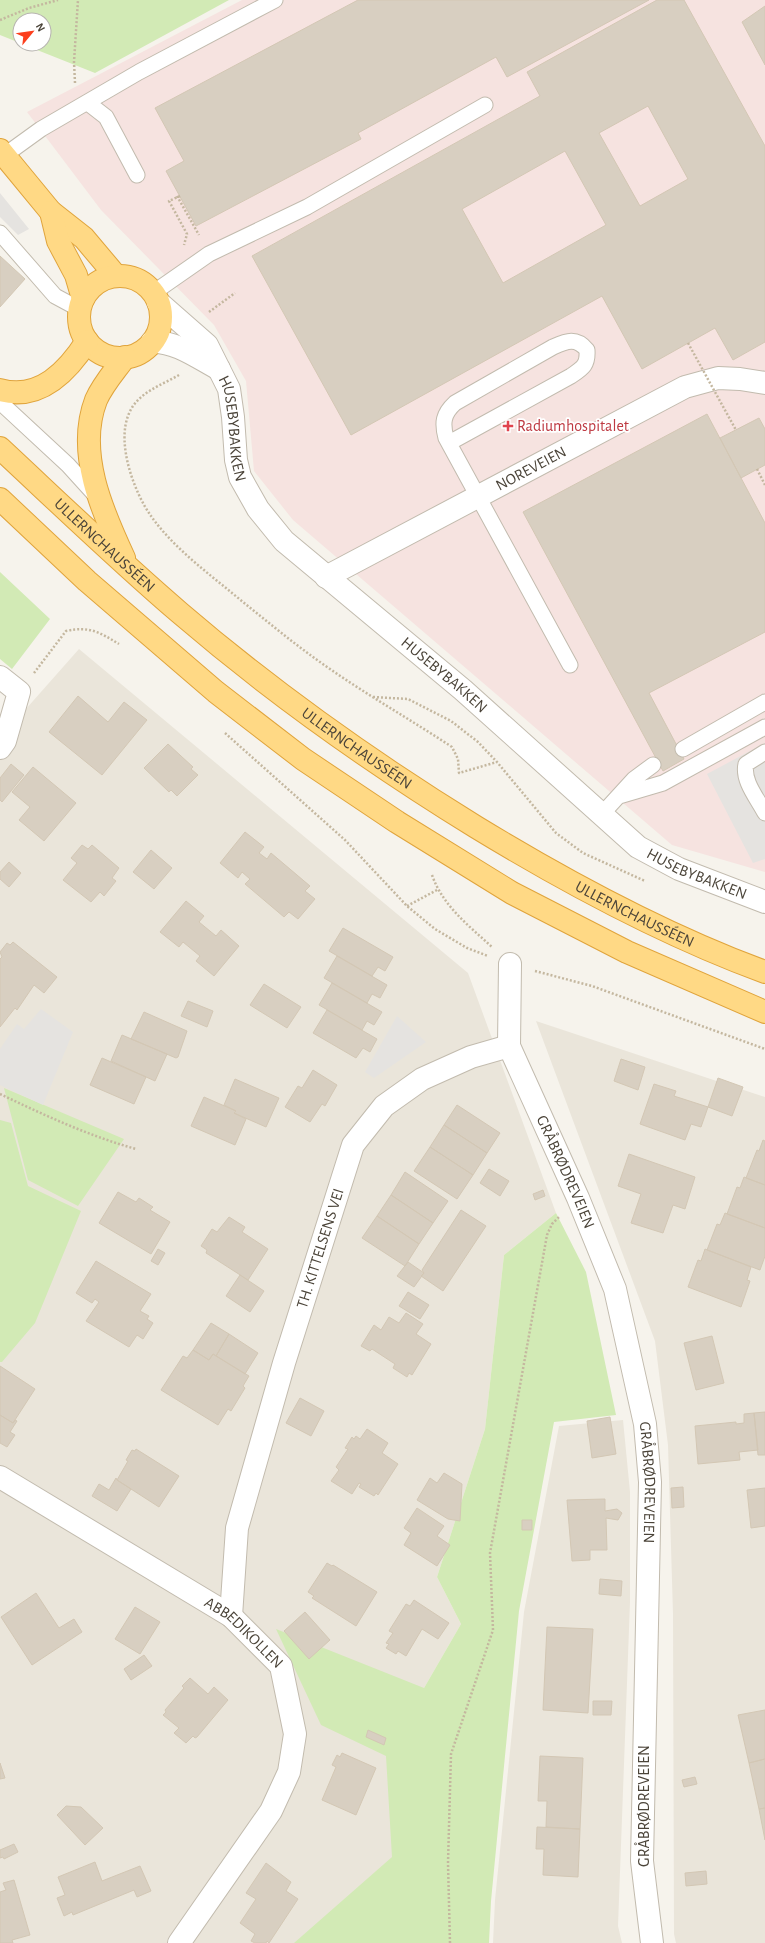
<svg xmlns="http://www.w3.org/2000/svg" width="765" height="1943" font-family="'Alegreya Sans',sans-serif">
<rect width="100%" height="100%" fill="#f6f3ec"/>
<path fill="#eae5da" d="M79,649L468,973L556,1213L504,1255L485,1429L437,1577L461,1624L424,1688L414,1943H0V719L10,727Z
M536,1021L765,1097V1943H676L674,1934L673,1614L668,1445L655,1341Z
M623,1420L630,1492V1602L618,1926L622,1943H493L495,1900L524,1612L559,1426Z"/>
<path fill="#f6e3e0" d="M242,0H765V872L672,845L293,520L254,471L246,381L214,325L101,210L27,112Z"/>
<path fill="#d2eab5" d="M0,0H229L95,73L22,44H44V20H20V43L0,35Z
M0,572L50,619L12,669L0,659Z
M4,1088L124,1139L78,1206L28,1180Z
M0,1120L11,1123L28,1186L81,1211L35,1323L2,1362H0Z
M556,1213L586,1272L616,1415L554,1422L519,1611L491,1901L489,1943H294L392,1857L386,1756L321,1725L276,1629L424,1688L461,1624L437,1577L485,1429L504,1255Z"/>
<path fill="#e5e3e0" d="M0,193L29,229L18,235L0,217Z
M765,743V859L753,863L707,774Z
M41,1009L73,1032L43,1105L0,1085V1049L17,1024L24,1029Z
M397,1016L426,1042L374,1078L365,1072Z"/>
<path fill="#d8cfc1" stroke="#d3c7b4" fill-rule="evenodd" d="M358,0H649L507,77L496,57L358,133L361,139L196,226L166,171L184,161L155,108Z
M657,0H684L765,146V342L733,360L715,328L642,369L602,296L351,435L252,256L540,96L527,72ZM648,106L688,179L640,206L599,133ZM565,151L606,225L503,283L462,209Z
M765,6V65L742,22Z
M0,256L25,279L0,307Z
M707,414L765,523V632L649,693L684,759L663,771L523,512Z
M759,418L765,429V465L741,478L720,438Z
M78,696L108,722L124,702L147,720L102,775L49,732Z
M168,744L193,767L191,769L198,775L177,796L171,790L169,792L144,768Z
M11,764L24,775L2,802L0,800V778Z
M33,767L76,803L44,841L19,820L30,807L12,792Z
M245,832L264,847L259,853L267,859L271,853L310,886L305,891L315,899L298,919L289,912L284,917L245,884L250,879L242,872L238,878L220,863Z
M82,845L88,849L92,845L119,868L112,878L116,881L104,896L100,892L91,902L63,880L77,863L71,858Z
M151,850L172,868L154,889L133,872Z
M9,862L21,873L9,887L0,879V872Z
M186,901L204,916L199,922L216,936L221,930L239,946L214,976L196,961L200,956L183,942L179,947L160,932Z
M343,928L393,957L385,971L378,967L372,976L329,951Z
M13,942L57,977L44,993L34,985L17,1010L15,1008L0,1027V959L2,957L0,952L7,943L10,945Z
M337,956L387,985L380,998L372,994L367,1003L324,978Z
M332,983L382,1012L374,1025L367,1021L362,1030L319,1005Z
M264,984L301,1007L287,1028L250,1005Z
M188,1001L213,1011L207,1027L181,1016Z
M327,1010L377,1039L370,1052L363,1048L356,1058L313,1033Z
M144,1012L187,1031L178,1057L176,1058L131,1039Z
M122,1035L167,1054L155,1081L111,1061Z
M102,1058L146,1077L134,1104L90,1085Z
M621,1059L645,1067L638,1090L614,1081Z
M313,1070L337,1085L325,1106L322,1104L310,1122L285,1107L298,1086L302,1088Z
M718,1078L743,1087L732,1116L708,1107Z
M235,1079L279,1098L266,1127L234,1113L236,1111L224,1105Z
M654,1084L676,1091L674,1096L708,1107L701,1127L691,1124L685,1140L640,1124Z
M204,1097L236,1111L234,1113L246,1119L235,1145L191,1126Z
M457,1105L500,1133L487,1153L444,1125Z
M444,1125L487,1153L473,1175L430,1147Z
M763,1140L765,1141V1185L746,1178L757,1150L759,1151Z
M430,1147L473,1175L457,1199L414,1171Z
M629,1154L695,1177L685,1209L673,1205L663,1233L631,1223L641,1194L618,1186Z
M489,1169L509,1181L500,1196L480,1183Z
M405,1172L448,1201L433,1223L391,1195Z
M744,1177L765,1185V1228L727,1214L737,1187L740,1188Z
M543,1190L545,1196L535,1200L533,1194Z
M118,1192L136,1202L139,1198L153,1207L150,1210L170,1222L151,1254L99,1223Z
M391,1195L433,1223L419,1244L377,1216Z
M461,1210L486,1226L443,1291L421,1276L424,1273L422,1270Z
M725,1213L765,1228V1256L760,1270L707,1250L717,1224L720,1225Z
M377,1216L419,1244L405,1266L362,1238Z
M229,1217L245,1227L242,1232L268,1249L248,1280L206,1253L207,1250L201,1246L212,1229L217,1232Z
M158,1249L165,1253L158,1265L151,1261Z
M705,1249L751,1267L747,1280L750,1281L741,1307L688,1287L698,1260L701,1261Z
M96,1261L151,1294L140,1311L149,1316L147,1319L153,1323L143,1339L137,1335L129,1347L86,1321L99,1302L95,1299L92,1303L76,1293Z
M408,1262L424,1273L414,1287L397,1276Z
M240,1275L264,1291L250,1312L226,1296Z
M408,1292L429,1305L420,1319L399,1306Z
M406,1313L423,1324L416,1334L431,1344L412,1375L409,1373L407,1377L393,1368L395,1364L372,1349L370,1351L361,1346L374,1325L381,1330L389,1317L399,1323Z
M211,1323L229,1334L216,1356L213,1354L209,1360L193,1350Z
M229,1334L258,1353L245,1374L216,1356Z
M712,1336L724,1383L696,1390L684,1343Z
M193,1350L209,1360L213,1354L249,1376L243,1386L245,1388L231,1411L228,1409L218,1425L161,1390L183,1356L187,1358Z
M0,1366L35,1389L13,1423L0,1415Z
M300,1398L324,1411L311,1436L286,1423Z
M765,1412V1455H758L754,1413Z
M754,1413L758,1450L739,1452L740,1460L698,1464L695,1426L736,1422V1424L744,1423V1414Z
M0,1415L13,1423L15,1420L17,1421L10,1432L15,1435L7,1447L0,1443Z
M610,1417L616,1454L592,1458L587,1421Z
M367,1429L388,1443L382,1453L398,1464L378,1495L376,1493L374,1496L359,1487L361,1484L359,1483L352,1494L331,1481L339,1470L336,1467L348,1449L345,1448L352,1437L354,1439L356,1436L360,1439Z
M136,1449L179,1476L159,1507L117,1480L128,1461L126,1460L132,1450L135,1451Z
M444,1473L462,1484L460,1521L448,1519L417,1500L430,1478L437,1483Z
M116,1478L117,1480L131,1489L117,1511L92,1496L99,1484L109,1490Z
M683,1487L684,1507L672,1508L671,1488Z
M765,1488V1526L751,1528L747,1490Z
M605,1499V1511L617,1509L622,1513L618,1520L606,1518L607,1550H590V1560L572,1561L567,1500Z
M417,1508L444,1526L437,1536L450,1545L437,1566L404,1545L411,1533L404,1528Z
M522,1520H532V1530H522Z
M327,1563L332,1566L333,1565L377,1592L356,1626L312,1598L314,1596L308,1592Z
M600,1579L622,1581L621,1596L599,1594Z
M36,1593L59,1628L74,1619L82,1632L32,1665L1,1617Z
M414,1600L449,1623L438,1639L422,1629L406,1656L398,1651L396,1654L386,1648L389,1644L386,1643L393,1633L389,1631L406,1604L410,1606Z
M135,1607L160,1622L140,1654L115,1639Z
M305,1612L330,1640L309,1659L284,1631Z
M547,1627L593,1629L588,1713L543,1710Z
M144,1655L152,1666L131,1680L124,1669Z
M190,1678L208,1694L214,1687L228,1700L197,1737L195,1738L193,1736L186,1743L174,1733L179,1728L163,1715L166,1712L165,1710L184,1688L182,1686Z
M593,1701H612L611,1715H593Z
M765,1710V1759L749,1763L738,1715Z
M368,1730L386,1738L384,1745L366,1737Z
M342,1753L376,1768L356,1815L322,1800L336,1767L332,1765L337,1755L340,1757Z
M540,1756L583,1758L580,1829L546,1827L547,1801H538Z
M765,1759V1808L759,1809L749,1763Z
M0,1763L5,1778L0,1779Z
M695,1777L697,1784L684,1787L682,1780Z
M66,1806L81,1807L103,1828L85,1845L57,1815Z
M765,1808V1840L759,1809Z
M537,1827L580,1829L578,1877L543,1875L544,1849H536Z
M14,1844L18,1852L4,1859L3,1857L0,1858V1850Z
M95,1862L102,1881L140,1866L151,1891L137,1897L134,1890L73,1915L72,1912L64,1916L57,1898L65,1895L58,1877Z
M266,1863L291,1882L286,1891L298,1899L269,1943L267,1941L266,1943H255L251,1941L255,1934L240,1923L256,1899L246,1893Z
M706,1871L707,1884L686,1886L685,1873Z
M14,1880L30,1935L12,1940L13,1943H0V1892L6,1890L3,1883Z"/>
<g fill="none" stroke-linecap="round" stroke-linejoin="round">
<g stroke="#c2bbae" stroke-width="17">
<path id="service" d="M88,103L106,117L137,175
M5,155L41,129L139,72L275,0
M0,233L55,296L81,310
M153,293L209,254L307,207L485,105
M0,402L68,465L97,497
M449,443L571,376C583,368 588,365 587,350C576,337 567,341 553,347L455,403C443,414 442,423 446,438L570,665
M683,749L765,702
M765,752L746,764C742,781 758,799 765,813
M619,796L663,783L765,727
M602,814L634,779L653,765"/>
</g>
<g stroke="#c2bbae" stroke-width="24">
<g id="minor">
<path id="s1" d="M158,302L207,345L229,389L233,417L236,460L240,477L258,509L284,541L463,690L638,847L679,869L765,902"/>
<path d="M152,342C176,341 198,358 219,369"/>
<path id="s2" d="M326,577L685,387L718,378L740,379L765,383"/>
<path d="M0,677L19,692L5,741L0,748"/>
<path id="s3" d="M510,964L509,1046L578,1198L615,1289L645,1424L650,1482L642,1861L652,1943"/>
<path id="s4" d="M0,1477L231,1616L281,1666L295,1734L289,1772L271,1811L179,1943"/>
<path id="s5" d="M231,1616L237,1528L284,1363L353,1145L384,1106L422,1079L471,1057L509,1046"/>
</g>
</g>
<g stroke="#e0a43c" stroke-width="24">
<g id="trunk">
<path d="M0,150L51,212L84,238L116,276"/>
<path d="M51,212L58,241L76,275L83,299"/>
<circle cx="120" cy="317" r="41"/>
<path d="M0,390C40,401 68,371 87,341"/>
<path id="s6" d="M0,448C59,503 118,560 180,613C272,692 372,763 476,827C568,883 664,935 765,972"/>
<path d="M0,499L87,581L216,692L303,759L397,822L512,893L627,952L765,1012"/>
<path d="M124,558C102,511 76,452 96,400C103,384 115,371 125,357"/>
</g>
</g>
<path stroke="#c4b79f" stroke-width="2.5" stroke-dasharray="2 2" stroke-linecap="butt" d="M0,20L29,8L58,0
M75,83L74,62L78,0
M177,196L199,235
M180,196L169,201L187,234L184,245
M209,312L235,293
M179,375C160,386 136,393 128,416C117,445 134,492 151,516C172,546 204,570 232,593C264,619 295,645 330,669C369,696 411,720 452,747L458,759L459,773L497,762
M757,469L765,485
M34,673L66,631C90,626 99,632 119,644
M373,697L408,699L451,721L478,742L497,762L556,833L583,853L645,881
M225,733L345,840L407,906L435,929L467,948L488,956
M432,875C443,906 468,925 492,947
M407,906L437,890
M535,971L592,986L765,1049
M0,1094C44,1115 89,1136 136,1149
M450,1943L448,1863L451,1754L493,1630L490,1553L547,1235L552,1224L559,1217"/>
<use href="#service" stroke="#fff" stroke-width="15"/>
<use href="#minor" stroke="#fff" stroke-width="22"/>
<use href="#trunk" stroke="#ffd985" stroke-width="22"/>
<path stroke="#c4b79f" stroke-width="2.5" stroke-dasharray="2 2" stroke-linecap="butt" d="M688,343L736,430"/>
</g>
<path fill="#e0444e" stroke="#fff" stroke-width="1.5" d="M506 420h4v4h4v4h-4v4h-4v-4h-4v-4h4z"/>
<g text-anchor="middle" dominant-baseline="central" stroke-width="3.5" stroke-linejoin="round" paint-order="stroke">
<g font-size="16" fill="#be3a42" stroke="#fff" text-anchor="start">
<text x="517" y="426">Radiumhospitalet</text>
</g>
<g font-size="16" fill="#4b4439" stroke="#fff">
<text stroke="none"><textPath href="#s1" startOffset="154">HUSEBYBAKKEN</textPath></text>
<text stroke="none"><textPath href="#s2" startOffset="232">NOREVEIEN</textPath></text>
<text stroke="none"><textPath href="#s6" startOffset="143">ULLERNCHAUSSÉEN</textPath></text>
<text stroke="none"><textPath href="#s1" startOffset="490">HUSEBYBAKKEN</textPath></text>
<text stroke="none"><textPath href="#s6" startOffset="467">ULLERNCHAUSSÉEN</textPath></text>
<text stroke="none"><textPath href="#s1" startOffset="814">HUSEBYBAKKEN</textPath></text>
<text stroke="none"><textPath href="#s6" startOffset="791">ULLERNCHAUSSÉEN</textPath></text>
<text stroke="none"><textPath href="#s3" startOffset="220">GRÅBRØDREVEIEN</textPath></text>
<text stroke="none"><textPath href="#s5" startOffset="380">TH. KITTELSENS VEI</textPath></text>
<text stroke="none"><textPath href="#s3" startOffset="544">GRÅBRØDREVEIEN</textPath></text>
<text stroke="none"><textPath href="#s4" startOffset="290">ABBEDIKOLLEN</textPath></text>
<text transform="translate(644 1806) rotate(-90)">GRÅBRØDREVEIEN</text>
</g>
</g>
<g transform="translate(32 32) rotate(61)"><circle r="19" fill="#ffffff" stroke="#b7b4b0"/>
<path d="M0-3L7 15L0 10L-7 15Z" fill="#fc3f1d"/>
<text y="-6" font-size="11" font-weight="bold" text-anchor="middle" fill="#4b4439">N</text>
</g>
</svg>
